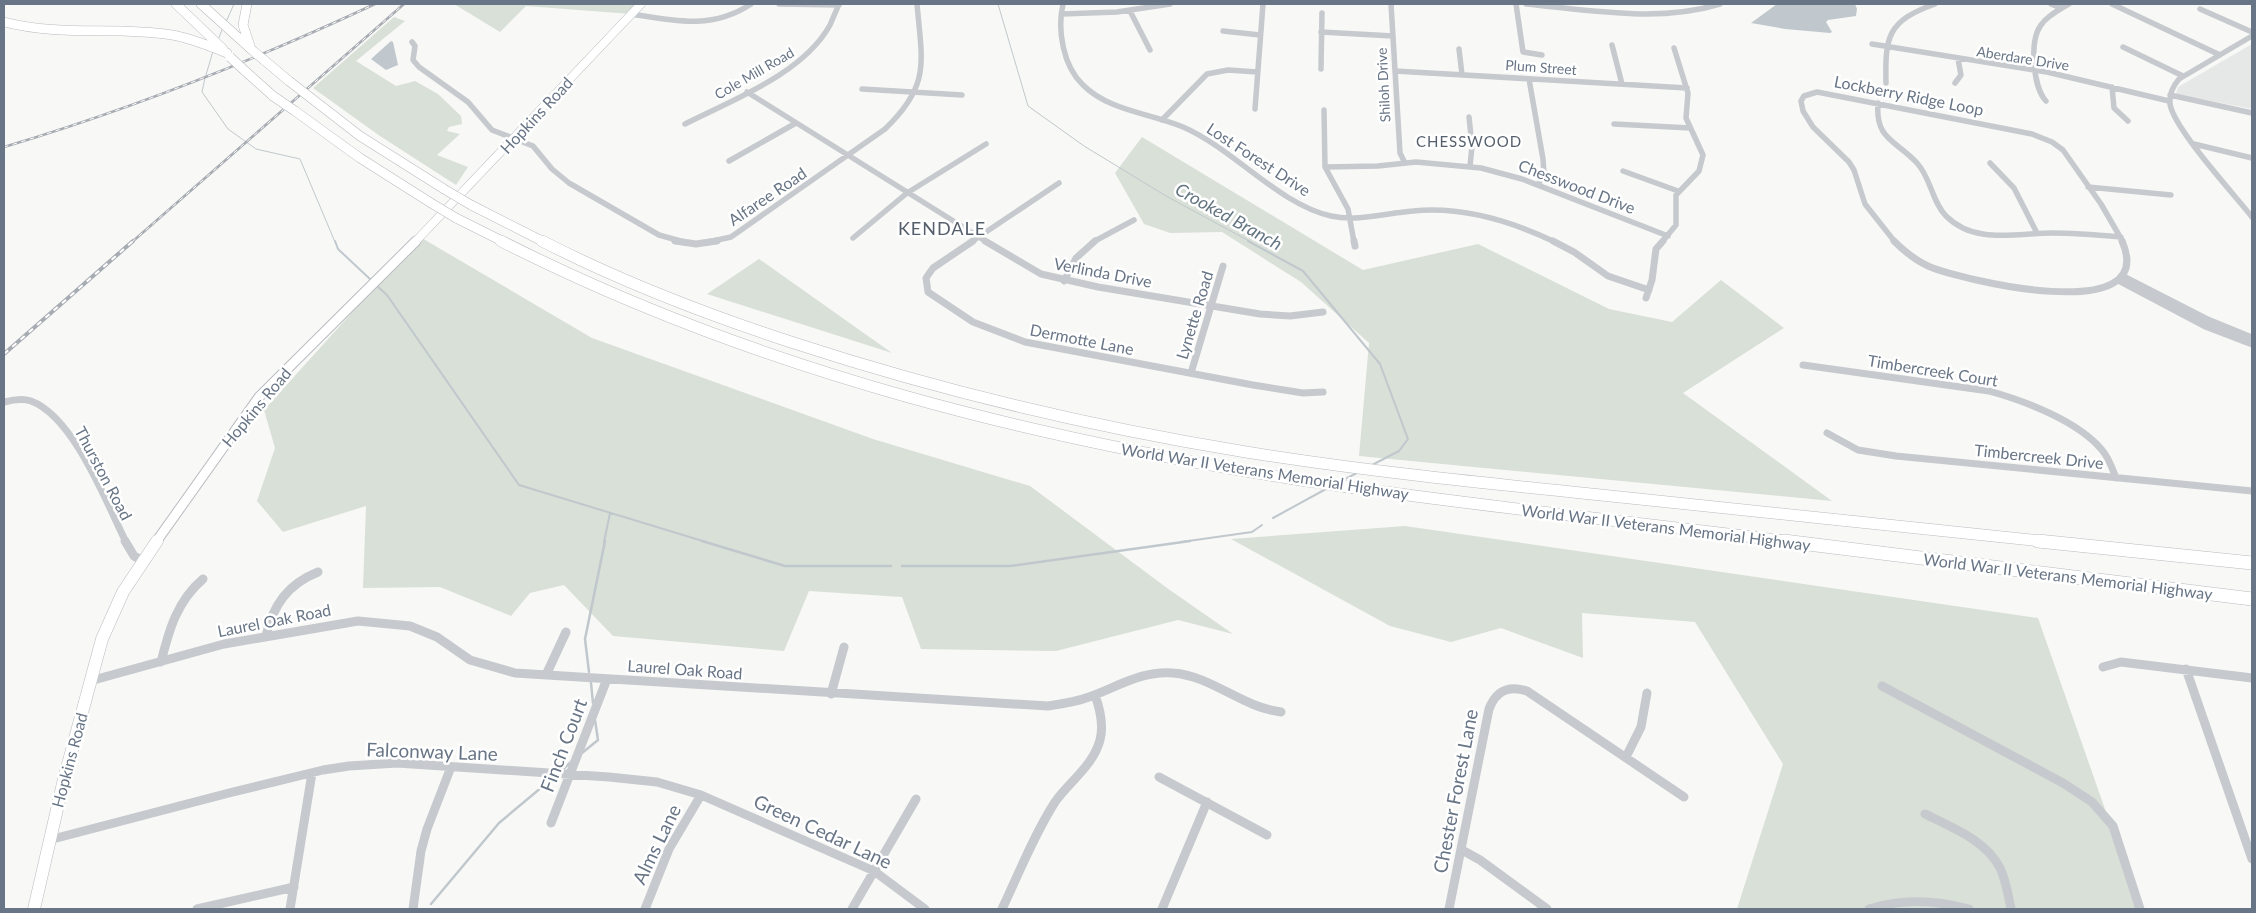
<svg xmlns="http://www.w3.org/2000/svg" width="2256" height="913" font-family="Lato,sans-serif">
<rect width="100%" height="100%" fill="#f8f8f6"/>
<path fill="#e6e7e7" d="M2252,44V109L2176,94L2178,87Z"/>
<path fill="#d9e0d7" d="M454,4H640L631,14L526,6L500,32Z
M394,17L405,21L356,61L396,86L415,81L438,94L461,116L462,124L449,127L447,131L460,134L437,155L468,167L456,185L380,136L313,88Z
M1142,137L1363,270L1478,244L1609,309L1672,322L1721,280L1784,328L1683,393L1832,501L1359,456L1369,343L1301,282L1222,232L1170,233L1144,224L1115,173Z
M420,237L592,338L873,439L1030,486L1167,588L1233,634L1178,620L1056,651L921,649L902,597L809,591L784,651L613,636L564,585L530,593L511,616L440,587L363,588L366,506L283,532L257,501L275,448L264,410Z
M759,259L892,353L707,294Z
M1405,526L2038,618L2140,909H1737L1783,764L1695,622L1582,613L1583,658L1501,628L1451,642L1390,626L1231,539Z"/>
<path fill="#c0c8cd" d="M1777,4H1855L1857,9L1856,16L1828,20L1826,22L1832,32L1830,33L1785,29L1751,23Z
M391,41L393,42L398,65L386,70L371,59Z"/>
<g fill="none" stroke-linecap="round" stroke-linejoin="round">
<path stroke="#c0c8cd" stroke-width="1" d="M998,4L1028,106L1084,146L1166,196L1251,242
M226,22L234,4
M218,40L222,30
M206,75L213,51
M205,78L202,92L228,129L256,149L300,159L335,242"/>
<path stroke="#c0c8cd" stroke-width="2" d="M335,241L338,249L371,280
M1248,241L1303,271L1380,364L1408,439L1399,451L1372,465
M376,285L387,295L519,485L706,542
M1341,481L1357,473
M1273,518L1326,489
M604,542L610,513
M1181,542L1252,532L1262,525"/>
<path stroke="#c0c8cd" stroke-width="2.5" d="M702,541L785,566H891
M902,566H1010L1190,541
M589,672L585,639L605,541
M591,683L593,703
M582,753L598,740L595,720
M561,771L571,762
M431,904L499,823L554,777"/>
<g stroke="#b9bcc1" stroke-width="9">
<path id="major-far2" d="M415,242L641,4"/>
</g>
<g stroke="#b9bcc1" stroke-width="11">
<path id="major-far1" d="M156,542L259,397L416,241"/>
</g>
<g stroke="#b9bcc1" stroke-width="13">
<path id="major" d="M34,909L64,779L102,639L123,592L157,541"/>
</g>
<g stroke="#b9bbbf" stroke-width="10">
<path id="highway-far2" d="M176,4L223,49
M201,4L252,50
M247,4L243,25L250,46
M4,22C63,37 115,26 172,35C191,38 209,46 227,53
M264,60L289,81
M244,70L273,96
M311,98L360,136L444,189
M295,111L360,158L431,203
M471,205L544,242
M456,218L504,242"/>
</g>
<g stroke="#b9bbbf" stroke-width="12">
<path id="highway-far1" d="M501,241C761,373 1047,443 1334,485C1487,507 1641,523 1794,542
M542,241C622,282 708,315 794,343C941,391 1093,427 1246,452C1364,471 1483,483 1601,495C1751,511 1900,526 2050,542"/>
</g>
<g stroke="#b9bbbf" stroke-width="14">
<path id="highway" d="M1784,541L2252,599
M2038,541L2252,563"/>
</g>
<path stroke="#c6c9cd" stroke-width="5.5" d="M779,4L839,5
M1063,4C1057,30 1063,66 1083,85C1109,111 1150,113 1183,127C1234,149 1278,204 1331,216C1358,222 1386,213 1413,211C1463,206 1511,221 1555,242
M1391,4L1400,153L1405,163
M1516,4L1523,52L1542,55
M1526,4C1590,10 1658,23 1720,4
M2051,4L2061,8
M2112,4L2220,55
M2200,9L2252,32
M1130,11L1150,50
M631,14C674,21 712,30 751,4
M1062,14L1117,12L1170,4
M1223,31L1260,35
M1321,32L1393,36
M2252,36L2179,79C2173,86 2169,94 2170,104C2174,129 2234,194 2252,217
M412,42L415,46L413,60L419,67L468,102L492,130L533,146L552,169L569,183L659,235L684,242
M1872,44L2047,72L2169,101
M1612,45L1622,84
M2123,47L2183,76
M1459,49L1462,75
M1321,69L1322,13
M1395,71L1687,88
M1529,79L1543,159L1544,174L1538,185
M1886,83C1885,37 1887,21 1935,4
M1955,83L1961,75L1958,59
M2112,87L2114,108L2128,121
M862,89L962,95
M747,92L987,242
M2170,95L2252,113
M2046,101C2033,87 2029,41 2041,25C2047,16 2059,10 2069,4
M1878,103C1875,140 1896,140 1917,163C1931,178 1932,202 1946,216C1975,245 2016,233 2052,233C2075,233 2098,235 2121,237
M1255,109L1263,4
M1324,110L1325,167L1348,209L1354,242
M1469,117L1472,146L1470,166
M1162,120L1207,74L1228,70L1257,72
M685,124C732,100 803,74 830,25C833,18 836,11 839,4
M1614,124L1690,128
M2194,144L2252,158
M729,161L796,123
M1990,163L2014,188L2037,233
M1325,167L1378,166L1416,162L1481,168L1522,179L1668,236
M1623,171L1678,191
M2088,187L2171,195
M853,238L907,193L986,144
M708,242L731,237L885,129C931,85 922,62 917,4
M971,242L1059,183
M1093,242L1134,220
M1662,242L1676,225V195L1699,171L1703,155L1686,118L1688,93L1674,48
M1895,242L1865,204L1854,170L1849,162L1813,127L1803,111L1801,101L1804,96L1817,92L2032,134L2052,142L2063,150L2101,204L2123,242"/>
<path stroke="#c6c9cd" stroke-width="7" d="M675,241L696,244L717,241
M973,241L933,268L926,278L928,292L973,322L1025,342L1253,385L1303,393L1323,392
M985,241L1041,274L1098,287L1260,314L1290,316L1323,312
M1354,241L1355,246
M1553,241L1574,252L1608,276L1649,290
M1894,241C1904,251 1915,260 1928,266C1961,280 2160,328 2122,241
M2122,276L2208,320L2252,338
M2118,280L2205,326L2252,344
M1064,281L1076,258L1095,241
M1646,298L1652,280L1656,249L1663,241
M1803,365L1989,391C2025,401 2078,421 2102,450C2109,458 2112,468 2116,478
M1191,373L1223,266
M4,402C12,400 22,398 31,401C74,417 106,502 126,542
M1827,433L1858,450L1896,456L2252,491"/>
<path stroke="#c6c9cd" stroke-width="9" d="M125,541L134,556L143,561
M266,636C273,605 288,584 318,572
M161,662C169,630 177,601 203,579
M2103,667L2121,662L2252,678
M2186,669L2252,859
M546,675L566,632
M90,681L224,644L358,621L410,626L437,637L470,660L515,673L1048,706C1062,704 1076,702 1089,697C1117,687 1143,670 1173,673C1212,676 1241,707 1281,712
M1882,686L2063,783L2092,802L2113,826L2140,909
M831,694L844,647
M1626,757L1641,727L1647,693
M1159,777L1267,835
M1925,814C1951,827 1986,840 2000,868C2006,880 2008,895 2011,909
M551,823L607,679
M49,840L229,793L323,770L349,766L397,763L609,777L657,782L701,795L874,871L925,909
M1462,850L1480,860L1547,909
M197,909L294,887
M290,909L312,773
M413,909L421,851L427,829L451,767
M645,909L669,849L701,795
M852,909L916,799
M1002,909C1019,873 1034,835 1055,802C1070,781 1093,766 1100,740C1104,725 1100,709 1095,695
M1162,909L1207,802
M1449,909L1489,709C1496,691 1508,685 1527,691L1684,797
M1869,909C1903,898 1935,900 1969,909"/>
<use href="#major-far2" stroke="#fff" stroke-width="8"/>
<use href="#major-far1" stroke="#fff" stroke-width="9"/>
<use href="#major" stroke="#fff" stroke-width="12"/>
<use href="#highway-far2" stroke="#fff" stroke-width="9"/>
<use href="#highway-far1" stroke="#fff" stroke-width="11"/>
<use href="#highway" stroke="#fff" stroke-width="13"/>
<g stroke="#a7abb2" stroke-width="2.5">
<path id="rail-far1" d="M4,147C131,109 255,60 375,4
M132,242L404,4"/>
</g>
<g stroke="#a7abb2" stroke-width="4">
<path id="rail" d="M4,354L133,241"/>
</g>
<use href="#rail-far1" stroke="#fff" stroke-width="1" stroke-dasharray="4.5" stroke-linecap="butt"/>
<use href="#rail" stroke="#fff" stroke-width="2" stroke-dasharray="5.5" stroke-linecap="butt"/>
<g stroke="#b9bbbf" stroke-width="10" stroke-linecap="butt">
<path id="highway-bridge" d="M252,50L264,60
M230,57L244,70
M289,81L311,98
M273,96L295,111
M444,189L471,205
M431,203L456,218"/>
</g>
<use href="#highway-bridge" stroke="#fff" stroke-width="9"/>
</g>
<g text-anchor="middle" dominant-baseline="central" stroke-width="5" stroke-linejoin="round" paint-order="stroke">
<g font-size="14" fill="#687586" stroke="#fff">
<text transform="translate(2023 58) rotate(9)">Aberdare Drive</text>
<text transform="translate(1541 67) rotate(4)">Plum Street</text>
<text transform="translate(754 73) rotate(-30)">Cole Mill Road</text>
<text transform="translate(1383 85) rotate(-93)">Shiloh Drive</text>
</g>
<g font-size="15" letter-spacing="1" fill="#565f6c" stroke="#fff">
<text x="1469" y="141">CHESSWOOD</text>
</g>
<g font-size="16" fill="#687586" stroke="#fff">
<text transform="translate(1909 95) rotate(11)">Lockberry Ridge Loop</text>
<text transform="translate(536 115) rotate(-47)">Hopkins Road</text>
<text transform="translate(1259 159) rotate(33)">Lost Forest Drive</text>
<text transform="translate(1577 186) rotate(21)">Chesswood Drive</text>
<text transform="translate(767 196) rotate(-34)">Alfaree Road</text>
<text transform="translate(1103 272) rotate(11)">Verlinda Drive</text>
<text transform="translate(1194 315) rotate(-73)">Lynette Road</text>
<text transform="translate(1082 339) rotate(11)">Dermotte Lane</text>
<text transform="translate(1933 370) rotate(9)">Timbercreek Court</text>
<text transform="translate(256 407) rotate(-50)">Hopkins Road</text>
<text transform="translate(2039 456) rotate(6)">Timbercreek Drive</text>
<text transform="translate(1265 471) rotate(9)">World War II Veterans Memorial Highway</text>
<text transform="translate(104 473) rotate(62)">Thurston Road</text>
<text transform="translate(1666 527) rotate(7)">World War II Veterans Memorial Highway</text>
<text transform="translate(2068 576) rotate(7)">World War II Veterans Memorial Highway</text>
<text transform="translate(274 620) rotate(-11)">Laurel Oak Road</text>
<text transform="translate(685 669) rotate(4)">Laurel Oak Road</text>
<text transform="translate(69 760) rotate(-75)">Hopkins Road</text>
</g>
<g font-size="18" font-style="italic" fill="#647682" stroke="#fff">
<text transform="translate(1229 216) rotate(29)">Crooked Branch</text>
</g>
<g font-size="18" letter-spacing="1" fill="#565f6c" stroke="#fff">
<text x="942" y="228">KENDALE</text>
</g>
<g font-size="19" fill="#687586" stroke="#fff">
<text transform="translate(563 745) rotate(-69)">Finch Court</text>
<text transform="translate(432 751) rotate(2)">Falconway Lane</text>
<text transform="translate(1455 791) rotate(-79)">Chester Forest Lane</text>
<text transform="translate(823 831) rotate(25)">Green Cedar Lane</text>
<text transform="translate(656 844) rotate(-64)">Alms Lane</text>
</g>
</g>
<rect width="2256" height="913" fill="none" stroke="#687586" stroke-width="10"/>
</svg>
